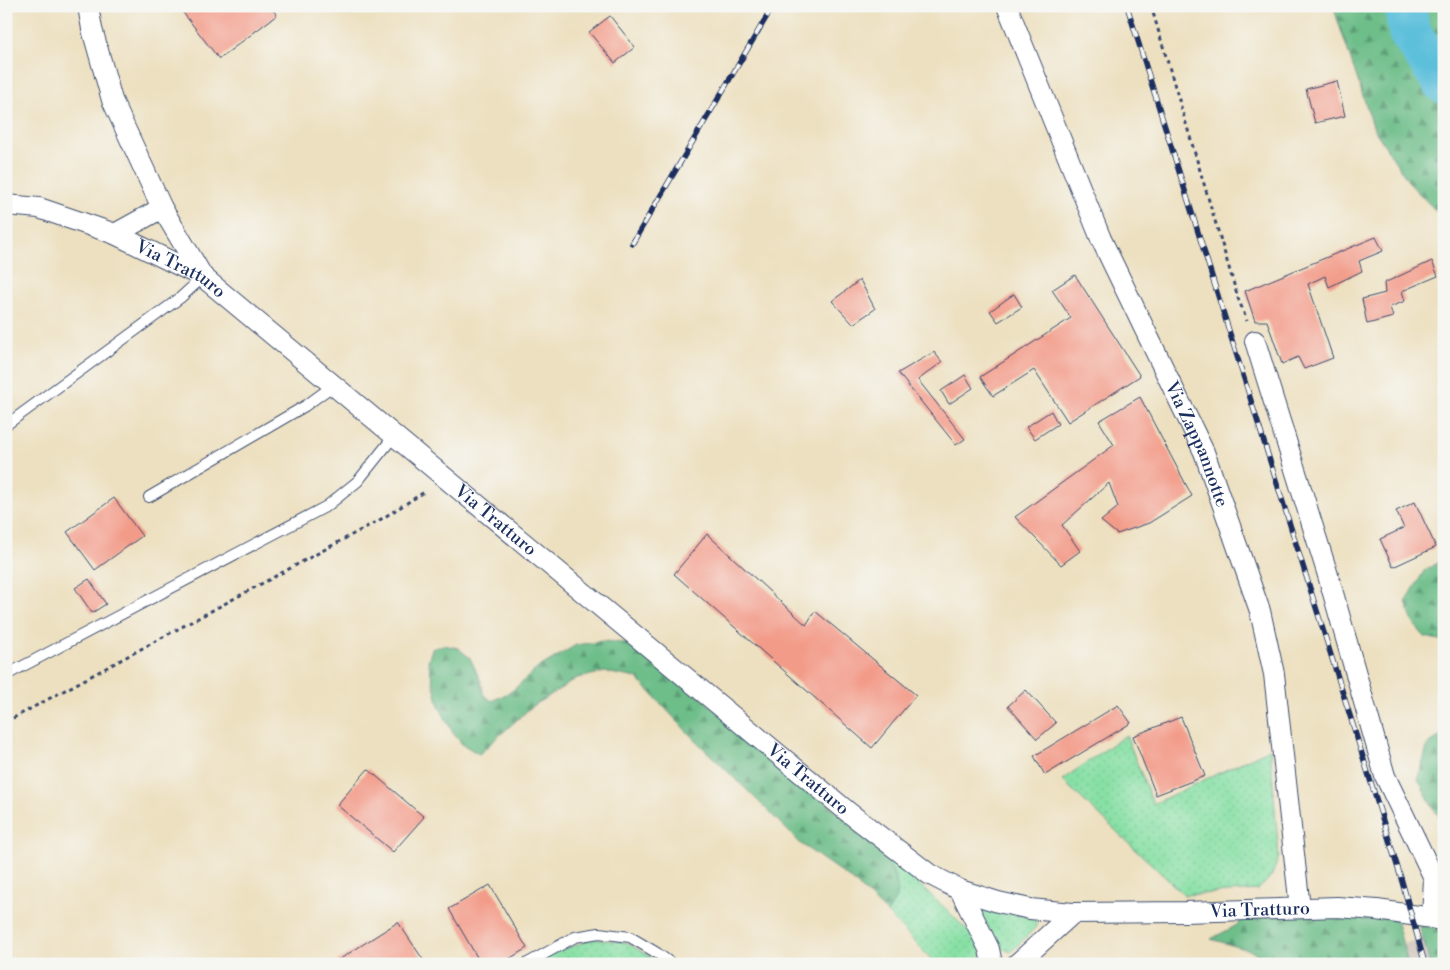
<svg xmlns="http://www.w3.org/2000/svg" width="1450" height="970" font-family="'Libre Bodoni',serif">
<defs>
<pattern id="grass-dots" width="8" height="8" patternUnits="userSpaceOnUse" patternTransform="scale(1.25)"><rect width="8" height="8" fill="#88e0a5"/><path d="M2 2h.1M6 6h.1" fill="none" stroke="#75c090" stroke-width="1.8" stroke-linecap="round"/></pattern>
<pattern id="forest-firs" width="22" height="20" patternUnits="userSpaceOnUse" patternTransform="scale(1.25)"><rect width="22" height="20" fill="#6ebe8a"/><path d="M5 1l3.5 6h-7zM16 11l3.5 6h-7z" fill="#5a9b74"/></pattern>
</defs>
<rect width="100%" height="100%" fill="#f6f6f2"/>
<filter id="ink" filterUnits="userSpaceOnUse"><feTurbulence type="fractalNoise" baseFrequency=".02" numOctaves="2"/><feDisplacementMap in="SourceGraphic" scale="10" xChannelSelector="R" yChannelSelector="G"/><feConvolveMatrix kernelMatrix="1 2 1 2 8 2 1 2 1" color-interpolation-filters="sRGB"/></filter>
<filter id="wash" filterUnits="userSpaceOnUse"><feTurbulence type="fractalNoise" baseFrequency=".0096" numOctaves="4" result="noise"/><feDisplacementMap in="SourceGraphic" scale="20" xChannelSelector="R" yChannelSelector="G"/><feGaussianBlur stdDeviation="1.12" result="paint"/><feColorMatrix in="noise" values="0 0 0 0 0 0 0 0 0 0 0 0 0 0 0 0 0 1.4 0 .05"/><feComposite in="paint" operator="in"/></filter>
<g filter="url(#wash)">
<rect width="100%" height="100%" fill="#ede0c0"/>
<path fill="#cec2b9" d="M1418,939H1422L1430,964H1408L1402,945Z"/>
<path fill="url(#grass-dots)" stroke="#528882" d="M1126,735L1153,804L1270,749L1279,857L1271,877L1258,890L1184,895L1062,780Z
M872,841L949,912L978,941L985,964H936L887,913L894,901L897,892Z
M981,908L1036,918V927L1011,952L1001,948L977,910Z
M592,939L625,942L663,964H537L557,952Z"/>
<path fill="url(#forest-firs)" stroke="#447674" d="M1333,6H1444V219L1410,184L1374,129Z
M1444,559V641L1425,637L1413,623L1406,602L1424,571Z
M603,641L637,644L872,841C881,855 899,873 897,891C896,899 891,906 887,913L851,879L801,844L750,793L693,738L637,678L605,672L577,678L530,708L479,754L462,744L453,733L439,706L428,661L432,649L443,645L458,648L470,658L481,682L484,695L492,701L512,691L538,668L576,645Z
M1444,734V820L1436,813L1418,779L1428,744Z
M1246,915L1395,916L1408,964H1276L1249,950L1211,939L1237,925Z
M1419,925L1444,930V964H1430Z"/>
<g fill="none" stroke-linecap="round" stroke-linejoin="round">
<path stroke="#5dc0db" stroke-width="42" d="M1405,6L1409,32L1444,83"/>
</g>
<g id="blocks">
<path fill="#f39b89" d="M178,6H270L277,15L219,59Z
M610,16L635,47L615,63L589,32Z
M1337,81L1345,116L1315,123L1306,89Z
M1376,237L1383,251L1359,261L1362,271L1329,287L1325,276L1308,284L1333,358L1304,369L1298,357L1282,364L1267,321H1255L1245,291Z
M1432,261L1438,276L1402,291L1405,301L1390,307L1393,317L1367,324L1362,299L1385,293L1384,283Z
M1075,275L1140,376L1068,422L1034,370L993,396L980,377L1071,318L1052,290Z
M860,280L875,309L853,324L832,301Z
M1014,294L1022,307L998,322L990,311Z
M934,352L942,362L918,380L965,439L956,445L898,373Z
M965,375L973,388L949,404L941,391Z
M1140,397L1192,496L1149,523L1117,534L1101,521L1118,507L1109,483L1062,525L1080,551L1061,565L1015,517L1114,445L1099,421Z
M1051,411L1058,424L1035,439L1026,427Z
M114,498L142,536L95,570L67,532Z
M1415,502L1436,547L1393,567L1380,539L1404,528L1396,511Z
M707,534L806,625L815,611L916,695L872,748L674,574Z
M89,579L106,604L92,613L75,588Z
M1026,690L1056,723L1037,739L1008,706Z
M1118,705L1131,723L1045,775L1034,756Z
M1181,717L1205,776L1156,795L1133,736Z
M368,769L424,817L393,852L337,805Z
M490,885L527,948L501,964H481L449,909Z
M398,922L424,961L420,964H339L337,961Z"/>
</g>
</g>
<g filter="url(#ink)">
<use href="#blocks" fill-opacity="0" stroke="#3a4a6d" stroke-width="1"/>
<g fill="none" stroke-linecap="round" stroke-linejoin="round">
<g stroke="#3a4a6d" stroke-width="12">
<path id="lane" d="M6,425L180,298L203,277
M149,497L305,406L334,385
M6,675L327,506L358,481L394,436
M526,964L575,937L599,933L630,937L657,953L672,964"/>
</g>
<g stroke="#3a4a6d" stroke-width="22">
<g id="street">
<path d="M88,6L92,29L112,100L162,208L203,277"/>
<path id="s1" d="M1007,6L1101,239L1204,452L1260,611L1274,674L1300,908"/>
<path id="s2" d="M6,205L39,208L115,234L203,277L848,812L929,874L960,890L998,902L1030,909L1073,913L1185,912L1337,907L1377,910L1432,918L1444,921"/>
<path d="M115,234L162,208"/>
<path d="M1255,341L1327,572L1385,776L1434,878L1432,918"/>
<path d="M960,890L989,949L992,964"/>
<path d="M1017,964L1073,913"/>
</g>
</g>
<path stroke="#3a4a6d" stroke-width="3" stroke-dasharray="4 4" stroke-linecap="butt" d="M1151,6L1238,298L1247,321
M6,722L383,518L426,491"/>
<use href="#lane" stroke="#fff" stroke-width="10"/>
<use href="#street" stroke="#fff" stroke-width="20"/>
<g stroke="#1b2f5e" stroke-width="5.5">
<path id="rail" d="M1127,6L1401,878L1425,964
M632,244L773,6"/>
</g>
<use href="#rail" stroke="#f6f6f2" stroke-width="4" stroke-dasharray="11" stroke-linecap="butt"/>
</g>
</g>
<g text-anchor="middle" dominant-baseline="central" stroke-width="4.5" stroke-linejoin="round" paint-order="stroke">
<g font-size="18" fill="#1b2f5e" stroke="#f6f6f2">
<text stroke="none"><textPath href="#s2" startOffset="188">Via Tratturo</textPath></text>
<text stroke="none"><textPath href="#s1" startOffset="478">Via Zappannotte</textPath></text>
<text stroke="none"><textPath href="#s2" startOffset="592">Via Tratturo</textPath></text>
<text stroke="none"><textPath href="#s2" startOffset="998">Via Tratturo</textPath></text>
<text stroke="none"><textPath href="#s2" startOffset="1489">Via Tratturo</textPath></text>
</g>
</g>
<rect width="1450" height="970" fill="none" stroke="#f6f6f2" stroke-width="25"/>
</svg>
